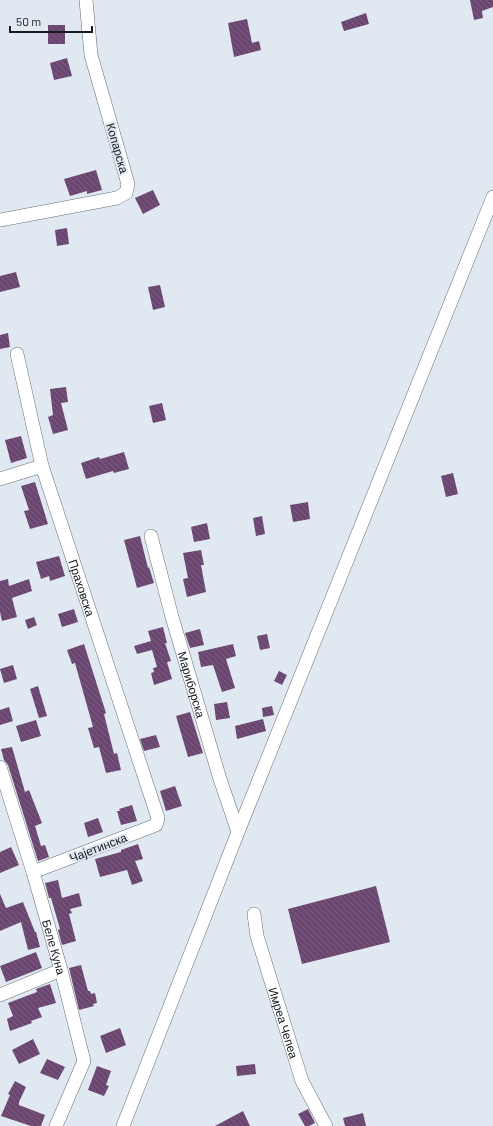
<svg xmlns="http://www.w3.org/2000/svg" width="493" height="1126" font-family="Barlow,sans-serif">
<defs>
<pattern id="building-back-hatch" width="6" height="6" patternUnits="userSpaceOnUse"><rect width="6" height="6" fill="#6b4670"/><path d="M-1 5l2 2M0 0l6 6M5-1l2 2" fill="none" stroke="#7b5d7f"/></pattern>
</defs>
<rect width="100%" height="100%" fill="#e0e9f2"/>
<path fill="url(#building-back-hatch)" d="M470,0H493V7L482,11L483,18L474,20Z
M366,13L369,24L344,31L341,22Z
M247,19L252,43L259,41L261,50L234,57L228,23Z
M48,25H65V44H48Z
M67,58L72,76L54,80L50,63Z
M96,170L102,190L87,194V191L70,196L64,179Z
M153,190L160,205L143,214L135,198Z
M67,228L69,244L57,246L55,230Z
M16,272L20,287L0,292V276Z
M160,285L165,307L153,310L148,287Z
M8,333L10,347L0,349V335Z
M66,387L68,402L61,403L68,430L53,434L48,417L53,415L50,389Z
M162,403L166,420L153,423L149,406Z
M21,436L27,458L11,463L5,440Z
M124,452L129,469L114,473L113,471L86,479L81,463L99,457L100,459Z
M453,473L458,494L446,497L441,476Z
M35,482L48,524L30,529L24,511L29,510L21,486Z
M308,502L310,519L293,522L290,505Z
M262,516L265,534L256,536L253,518Z
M207,523L210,539L194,542L191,527Z
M140,536L148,568L149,567L154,583L137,588L124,540Z
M201,550L204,565H201L206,592L187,597L183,579L188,578L183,553Z
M59,556L65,576L50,581L49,576L41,579L36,562Z
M8,579L9,586L29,579L32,591L12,598L17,617L2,621L0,612V581Z
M74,609L78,622L62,627L58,614Z
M34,617L37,625L28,629L25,620Z
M163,627L167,643H165L171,661L167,662L172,679L154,685L151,673L154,672L153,668L157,667L152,650L137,654L134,646L151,641L148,631Z
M200,629L204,645L190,648L185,633Z
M267,634L270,648L260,650L257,636Z
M84,644L106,713L104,714L114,754L117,753L121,770L106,773L99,747L94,748L88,728L93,727L75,663L72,664L67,650Z
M233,644L236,656L226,659L235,688L222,692L213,665L201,667L198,652Z
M13,665L17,679L4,683L0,669Z
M279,671L287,675L282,685L274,681Z
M38,686L47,716L39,718L30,689Z
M227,702L230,718L216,720L214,704Z
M272,706L274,715L263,717L262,708Z
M9,707L13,721L0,725V710Z
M190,712L203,753L188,757L176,716Z
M263,719L266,731L237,739L235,726Z
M36,720L41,736L21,742L16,726Z
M156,735L160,747L144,751L140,739Z
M12,747L25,792L29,790L42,823L35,826L41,846L45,845L49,857L38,861L8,765L4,760L1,749Z
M175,786L182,806L166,811L160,791Z
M132,805L137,821L121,825L117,811H120L119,809Z
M98,818L103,832L88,837L84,823Z
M138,844L143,859L135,861L143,881L132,885L127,870L100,877L95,859L121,852V850Z
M11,847L19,865L0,873V852Z
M58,880L62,898L79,893L82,906L70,909L72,913L69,914L76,941L62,945L58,930L60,929L51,898H49L45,883Z
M376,886L390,942L302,964L288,909Z
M0,894L6,908L23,902L35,932H36L40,947L28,950L21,922L0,931Z
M36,952L42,968L6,982L0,966Z
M81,965L88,991H90L91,994L95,993L97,1003L93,1004L94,1006L79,1010L69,968Z
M50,984L56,1003L38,1008L42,1017L31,1021L32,1023L10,1031L7,1019L13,1016L8,1003L37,992L36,989Z
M120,1028L126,1045L106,1053L100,1036Z
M33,1039L40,1054L19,1064L12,1050Z
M47,1059L65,1067L58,1080L40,1073Z
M255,1064L256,1074L237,1076L236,1066Z
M97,1066L111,1071L106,1085L109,1086L104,1096L88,1090Z
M15,1081L26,1087L19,1102V1105L45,1115L41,1126H31L1,1116L10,1095L8,1094Z
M308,1109L315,1123L309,1126H305L298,1114Z
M243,1111L250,1126H215Z
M363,1113L366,1126H345L343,1118Z"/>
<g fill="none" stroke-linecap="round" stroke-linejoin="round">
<g stroke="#676e76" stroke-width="14">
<g id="street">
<path d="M0,220L117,198L126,193L128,184L91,55L86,0"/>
<path id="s1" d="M17,354L42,466L158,818L156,825L33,872"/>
<path d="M0,479L42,466"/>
<path id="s2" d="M151,536L172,617L220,779L238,832"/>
<path id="s3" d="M0,767L33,872L61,970L84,1061L56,1126"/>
<path id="s4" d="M254,914L257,936L302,1081L326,1126"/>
<path d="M0,995L61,970"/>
<path d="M123,1126L238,832L493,197"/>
</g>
</g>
<use href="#street" stroke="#fff" stroke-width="13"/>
</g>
<g text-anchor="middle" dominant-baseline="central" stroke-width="4" stroke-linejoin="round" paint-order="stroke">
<g font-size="12" fill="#171a1e" stroke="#e0e9f2">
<text transform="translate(118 148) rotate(74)">Копарска</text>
<text stroke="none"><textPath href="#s1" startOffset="243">Праховска</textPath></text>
<text stroke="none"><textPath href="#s2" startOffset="154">Мариборска</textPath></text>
<text transform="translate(98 847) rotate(-21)">Чајетинска</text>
<text stroke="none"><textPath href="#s3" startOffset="188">Беле Куна</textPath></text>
<text stroke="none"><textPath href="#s4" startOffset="113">Имреа Чепеа</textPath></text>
</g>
</g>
<path d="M10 26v6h82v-6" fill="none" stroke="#171a1e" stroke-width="2"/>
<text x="16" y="26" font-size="12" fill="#171a1e" stroke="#e0e9f2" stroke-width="3" paint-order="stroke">50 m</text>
</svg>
